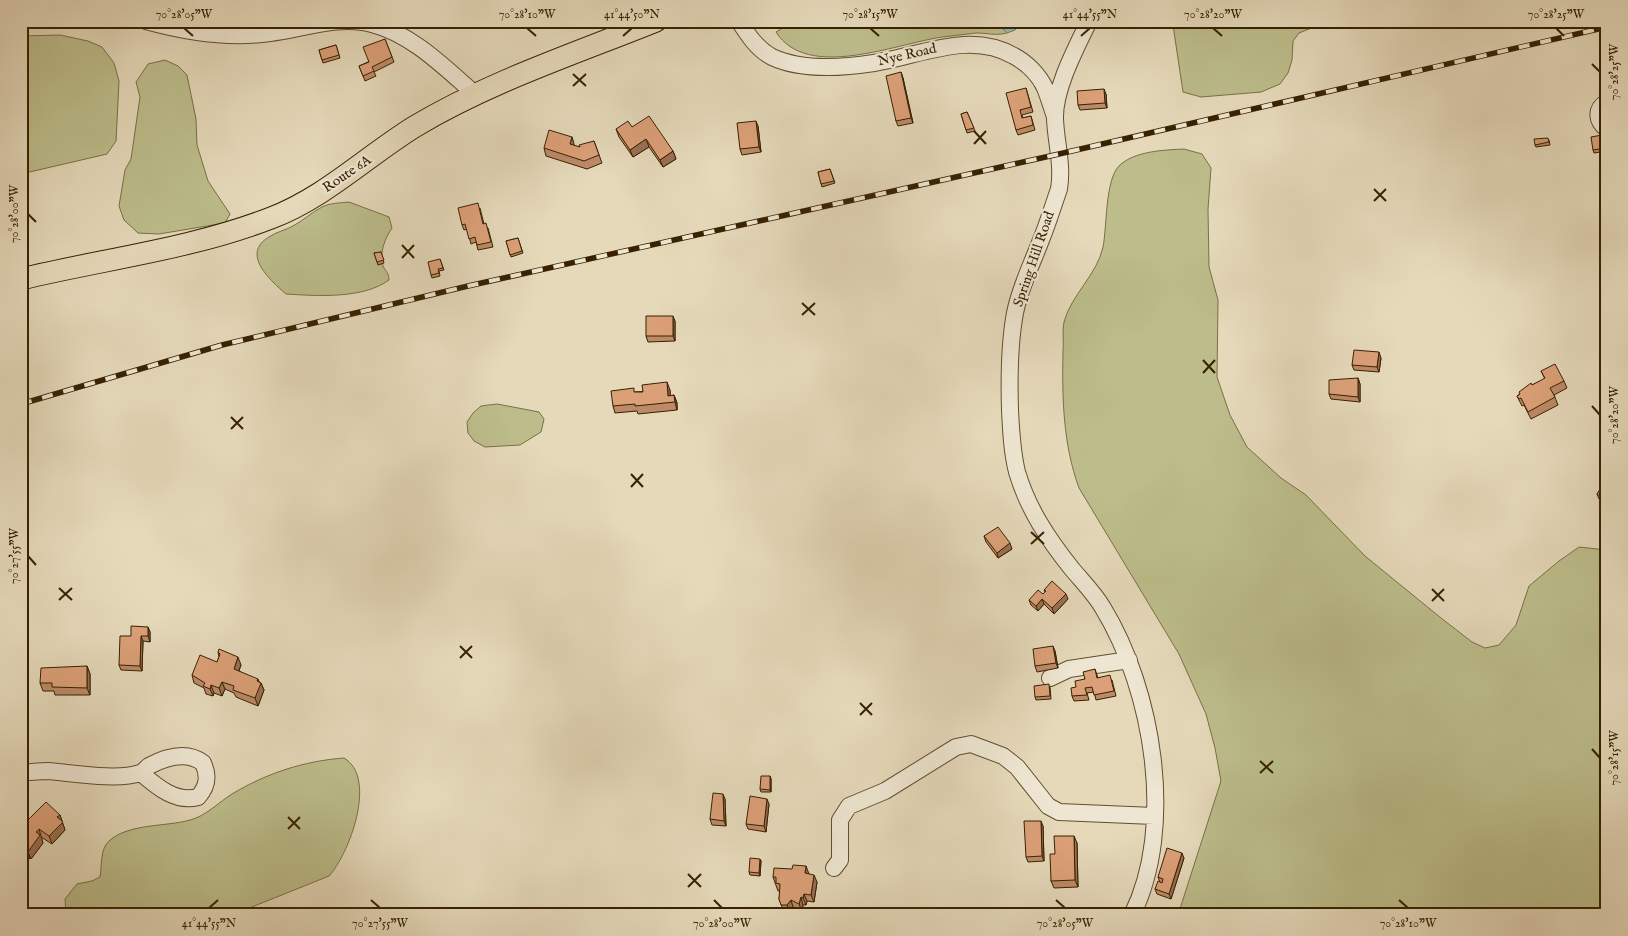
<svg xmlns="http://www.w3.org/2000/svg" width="1628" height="936" font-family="'IM FELL English',serif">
<rect width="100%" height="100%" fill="#e5d9ba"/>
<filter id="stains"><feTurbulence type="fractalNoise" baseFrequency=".004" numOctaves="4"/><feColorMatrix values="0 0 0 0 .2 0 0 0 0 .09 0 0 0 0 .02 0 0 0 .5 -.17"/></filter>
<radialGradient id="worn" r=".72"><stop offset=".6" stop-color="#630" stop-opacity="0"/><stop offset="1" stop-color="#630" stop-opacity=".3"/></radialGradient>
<path fill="#bcbd8b" stroke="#7a6f46" d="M794,21H995L1007,33C996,36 987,33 976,33C965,34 953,36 942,37C895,44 807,81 776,32Z
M1176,21H1356L1340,28L1314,27L1299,33L1293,41L1292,60L1288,73L1280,84L1261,92L1201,97L1183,92L1173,25Z
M60,35L88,41L102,47L114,63L119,81L116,141L107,154L21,174V36Z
M165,60L178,66L187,75L196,119L197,145L208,181L230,214L225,223L159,234L138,233L124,220L119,206L125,170L131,159L140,97L136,82L148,64Z
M1184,149L1202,154L1211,168L1208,209L1209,267L1218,300L1217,377L1230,415L1247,447L1281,478L1306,495L1365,556L1441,618L1472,642L1485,648L1499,645L1516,625L1529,586L1559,561L1579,547L1607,550V915H1178L1221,781L1215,748L1206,714L1179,654L1079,488C1063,444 1062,398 1063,352C1064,343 1062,331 1064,322C1071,295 1097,275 1103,247C1107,228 1105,180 1119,166C1134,151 1164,150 1184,149Z
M349,202L389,217L392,228C385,238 379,253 383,266C386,272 389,273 389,280C363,299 318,296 286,294C271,281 240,254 269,237C276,232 286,230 293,226C304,220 312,212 322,207C329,203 341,203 349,202Z
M497,404L539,412L544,419L541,432L520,445L485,447L474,441L468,433L467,422L473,413L481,406Z
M344,758C378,778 349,854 329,876L232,915H66L65,899L77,884L92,881L100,877C102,866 100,849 109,841C129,823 166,827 190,820C206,816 219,802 232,794C267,773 304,761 344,758Z"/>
<path fill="#96baad" stroke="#707d68" d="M995,21H1024L1015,30L1007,33Z"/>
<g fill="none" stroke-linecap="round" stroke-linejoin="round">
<g stroke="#624f2e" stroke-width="18">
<path id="minor" d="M146,21C186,32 229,39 270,33C303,29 339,15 372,24C412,34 445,68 475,94
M739,21C748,35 757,49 772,57C802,71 842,68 874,63C920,56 970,30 1014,56C1027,63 1039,75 1045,88C1049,98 1052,108 1055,117
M1089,21C1076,48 1054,89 1055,119C1056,143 1063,165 1059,189C1053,206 1048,223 1041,240C1032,264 1020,287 1015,313C1009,345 1009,378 1010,410C1011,431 1012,452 1017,472C1028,509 1048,539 1072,569C1083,582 1095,594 1103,608C1153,690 1176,827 1132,915
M1607,102C1595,109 1596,121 1607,129
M1050,678L1069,669L1129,660
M21,773C30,772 39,771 48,771C73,773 117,781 140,773C144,772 146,768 149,766C166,757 187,751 203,763C209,776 208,786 198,797C176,803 157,787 141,773
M834,868L840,860V820L849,806L885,791L956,747L971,744L1003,756L1017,767L1048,806L1059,812L1154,816"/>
</g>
<g stroke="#372100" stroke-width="23">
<path id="major" d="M21,279C104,259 191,249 271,218C324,198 366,157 414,127C489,82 574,54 656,21"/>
</g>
<use href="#minor" stroke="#eee6d2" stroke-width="16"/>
<use href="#major" stroke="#e5d9ba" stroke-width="21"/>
<g stroke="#372100" stroke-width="5.5">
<path id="rail" d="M21,404L222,345L468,286L1059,154L1607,27"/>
</g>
<use href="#rail" stroke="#eee6d2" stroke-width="4" stroke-dasharray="11" stroke-linecap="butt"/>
</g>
<path fill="#bd8a67" stroke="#372100" d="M385,39L394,62L374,72L376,76L365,81L359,66L368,62Z
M336,45L340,58L323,63L319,50Z
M901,72L903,78L913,123L898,126L896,121Z
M1026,88L1033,112L1022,115L1023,118L1031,116L1035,130L1018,135L1016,130Z
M1106,94L1107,108L1080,110L1078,105Z
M967,112L975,131L967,133L961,114Z
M758,126L761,152L742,155L740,149Z
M632,127L673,151L676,159L663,167L649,147L633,157L619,137L616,129Z
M1602,135L1606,145H1605L1607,151L1594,153L1593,150Z
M572,137L574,146L580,147L594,141L602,163L587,169L546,156L544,148Z
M1549,140L1550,145L1536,147L1535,145Z
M830,169L835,183L822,187L818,172Z
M480,208L484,224L488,228L493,247L478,250L476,242L471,244L467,229L464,230L462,225Z
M518,238L523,253L511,257L506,241Z
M381,252L384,263L378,265L374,253Z
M440,259L444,270L439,271L440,276L432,278L431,275Z
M675,321V341L648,342L646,336Z
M1381,358L1379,372L1354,370L1352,365Z
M1541,371L1564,381L1567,388L1554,395L1558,405L1531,419L1524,405L1522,406L1517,396L1532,385L1545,379Z
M1358,378L1360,384V402L1331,399L1329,394Z
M670,390V396L674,395L677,403V410L638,414L637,411L615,413L613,406L635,392Z
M1607,479V504L1599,499L1597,494Z
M984,536L1012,549L998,558L986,542Z
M1044,590L1068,599L1054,614L1044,604L1038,611L1031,605L1029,600L1043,594L1045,592Z
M148,627L150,632V642L143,641L142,671L121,670L119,665L131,636Z
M1055,651L1058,668L1037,672L1035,666Z
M218,652L241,665L239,671L261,683L264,690L258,706L236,697L234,693L225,689L222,696L214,693L213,696L206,694L204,688L194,683L192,675L217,662L219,657Z
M87,666L90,674V695H55L54,691H43L40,683Z
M1095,669L1098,678L1112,680L1116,696L1096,700L1094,692L1087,693L1089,700L1074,701L1072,696L1076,687Z
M1050,687L1051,699L1036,700L1035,697Z
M770,776L771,779V792H761L760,789Z
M725,799L726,826L712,825L710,819Z
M769,804L766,832L748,829L746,824Z
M60,815L65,830L52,844L41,837L43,843L31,859L30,858L26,862L21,858V831L22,830L21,827Z
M1043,826L1044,861L1028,862L1026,857Z
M1077,843L1078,887L1054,888L1051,881L1055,854Z
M1184,858L1171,899L1157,894L1155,889L1160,882L1158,877Z
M760,859L761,861L760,876L750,875L749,872Z
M806,866L808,874L817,882L814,902L807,901L806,905H803L802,911L793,907L790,913L784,912L779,899L780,891H778L773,877Z"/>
<path fill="#9a7054" stroke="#372100" d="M901,72L903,78L913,123L911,118Z
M1104,89L1106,94L1107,108L1105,103Z
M756,121L758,126L761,152L759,147Z
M572,137L574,144L572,152L570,144Z
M646,139L649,147L633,157L630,150Z
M673,151L676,159L663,167L660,160Z
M673,316L675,321V341L673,336Z
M1379,352L1381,358L1379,372L1377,367Z
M1358,378L1360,384V402L1358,397Z
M667,382L670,390L671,403L668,396Z
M674,395L677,403V410L675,402Z
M1010,543L1012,549L998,558L997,553Z
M1066,594L1068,599L1054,614L1052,608Z
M1042,599L1044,604L1038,611L1036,606Z
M148,627L150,632V642L148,636Z
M141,636L143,641L142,671L140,666Z
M1053,646L1055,651L1058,668L1056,663Z
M238,657L241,665L236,677L234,669Z
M87,666L90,674V695L87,688Z
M258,679L260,684L261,683L264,690L258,706L255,698Z
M222,682L225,689L222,696L219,688Z
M211,685L214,693L213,696L210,689Z
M770,776L771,779V792L770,790Z
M723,794L725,799L726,826L724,821Z
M767,799L769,804L766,832L764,826Z
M60,815L65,830L52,844L49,836L57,817Z
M1041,821L1043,826L1044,861L1042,856Z
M39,829L43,843L31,859L28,852L36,832Z
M1074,836L1077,843L1078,887L1075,880Z
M27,850L30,858L26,862L23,854Z
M1182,853L1184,858L1171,899L1169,894Z
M760,859L761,861L760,876L759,873Z
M806,866L809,874L805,873Z
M814,875L817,882L814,902L811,895Z
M804,894L807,901L806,905L803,898Z
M801,897L803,905L802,911L799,904Z
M791,900L793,907L790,913L787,905Z"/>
<path fill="#dca078" stroke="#372100" d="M385,39L392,57L372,67L374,71L363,76L359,66L369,62L363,47Z
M336,45L339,55L322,60L319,50Z
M901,72L911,118L896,121L886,76Z
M1026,88L1031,107L1020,110L1022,118L1031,116L1033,125L1016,130L1006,93Z
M1104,89L1105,103L1078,105L1077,91Z
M967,112L974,128L966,130L961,114Z
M649,116L673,151L660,160L646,139L630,150L616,129L628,121L632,127Z
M756,121L759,147L740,149L737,123Z
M549,130L572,137L570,144L580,147L579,145L594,141L599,155L584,161L544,148Z
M1602,135L1605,143H1602L1603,146L1605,145L1606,148L1593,150L1591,137Z
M1548,138L1549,142L1535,145L1534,139Z
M830,169L834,181L821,184L818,172Z
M478,203L483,224L486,223L491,242L477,245L475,237L469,239L465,224L462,225L458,208Z
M518,238L522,251L510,255L506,241Z
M381,252L384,260L377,262L374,253Z
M440,259L443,268L438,269L439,273L431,275L428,262Z
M646,316H673V336H646Z
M1354,350L1379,352L1377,367L1352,365Z
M1555,364L1564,381L1550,388L1555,397L1528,412L1521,398L1519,399L1517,396L1520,394L1519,392L1531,383L1532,385L1545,378L1541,371Z
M1358,378V397L1329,394V380Z
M667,382L668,396L674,395L675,402L635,406V404L613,406L611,391L634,388V392H643L642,385Z
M1607,479V500L1597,494Z
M998,527L1010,543L997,553L984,536Z
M1052,581L1066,594L1052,608L1042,599L1036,606L1029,600L1038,590L1043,594L1046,591L1044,590Z
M131,626L148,627V636H141L140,666L119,665L120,636H131Z
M1053,646L1056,663L1035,666L1033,649Z
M219,649L238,657L234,669L258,679L257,681L261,683L255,698L233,690L234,686L222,682L219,688L211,685L210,689L203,686L205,683L192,675L200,655L217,662L220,654L218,652Z
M87,666V688L52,687V683H40L41,668Z
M1095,669L1097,678L1110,675L1114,691L1094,695L1092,687L1085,688L1087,695L1072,696L1071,688L1076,687L1075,681L1085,679L1083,672Z
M1049,684L1050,696L1035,697L1034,686Z
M761,776H770V790L760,789Z
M713,793L723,794L724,821L710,819Z
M750,796L767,799L764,826L746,824Z
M46,802L60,815L57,817L63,822L49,836L39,829L36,832L40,835L28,852L27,850L23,854L21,853V831L23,829L21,827Z
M1024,821H1041L1042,856L1026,857Z
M1054,836H1074L1075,880L1051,881L1050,854H1055Z
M1167,848L1182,853L1169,894L1155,889L1158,881L1162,883L1163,879L1158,877Z
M750,858L760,859L759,873L749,872Z
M793,865L806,866L805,873L814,875L811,895L804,894L803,898L801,897L799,904L791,900L787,905H781L779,899L780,884L776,883V877H773L774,868L792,869Z"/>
<path fill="none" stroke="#372100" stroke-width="2" d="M184,28L193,36M527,28L536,36M870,28L879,36M1213,28L1222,36M1556,28L1564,36M623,36L632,28M1081,36L1090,28M1592,64L1600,72M573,74L586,86M573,86L586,74M974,131L986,144M974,144L986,131M1374,189L1386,201M1374,201L1386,189M28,214L36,222M402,245L414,258M402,258L414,245M802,303L815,315M802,315L815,303M1203,360L1215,373M1203,373L1215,360M1592,406L1600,415M231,417L243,429M231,429L243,417M631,474L643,487M631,487L643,474M1031,532L1044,544M1031,544L1044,532M28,556L36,565M59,588L72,600M1432,589L1444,601M59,600L72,588M1432,601L1444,589M460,646L472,658M460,658L472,646M860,703L872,715M860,715L872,703M1592,749L1600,758M1260,761L1273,773M1260,773L1273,761M288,817L300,829M288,829L300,817M688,874L701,887M688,887L701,874M371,900L380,908M714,900L722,908M1056,900L1065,908M1399,900L1408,908M209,908L218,900"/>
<g text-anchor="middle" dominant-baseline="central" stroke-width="4.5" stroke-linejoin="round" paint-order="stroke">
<g font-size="14" fill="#372100" stroke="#eee6d2">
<text transform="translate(907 55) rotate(-13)">Nye Road</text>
<text transform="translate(347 174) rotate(-34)">Route 6A</text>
<text transform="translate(1034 259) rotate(-71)">Spring Hill Road</text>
</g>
</g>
<rect width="1628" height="936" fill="none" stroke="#e5d9ba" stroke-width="55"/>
<rect x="28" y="28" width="1572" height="880" fill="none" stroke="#372100" stroke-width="2"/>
<g font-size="12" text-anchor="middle" fill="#372100">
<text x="184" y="18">70°28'05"W</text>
<text x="527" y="18">70°28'10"W</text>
<text x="632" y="18">41°44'50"N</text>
<text x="870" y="18">70°28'15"W</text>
<text x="1090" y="18">41°44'55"N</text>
<text x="1213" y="18">70°28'20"W</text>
<text x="1556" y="18">70°28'25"W</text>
<text transform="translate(1614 72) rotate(-90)" y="4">70°28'25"W</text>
<text transform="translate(14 214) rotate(-90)" y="4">70°28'00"W</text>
<text transform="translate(1614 415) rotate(-90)" y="4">70°28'20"W</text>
<text transform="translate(14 556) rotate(-90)" y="4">70°27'55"W</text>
<text transform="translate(1614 758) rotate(-90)" y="4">70°28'15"W</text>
<text x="209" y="927">41°44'55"N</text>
<text x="380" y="927">70°27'55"W</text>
<text x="722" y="927">70°28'00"W</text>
<text x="1065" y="927">70°28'05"W</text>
<text x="1408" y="927">70°28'10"W</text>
</g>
<rect width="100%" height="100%" filter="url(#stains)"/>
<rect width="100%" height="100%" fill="url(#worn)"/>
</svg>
